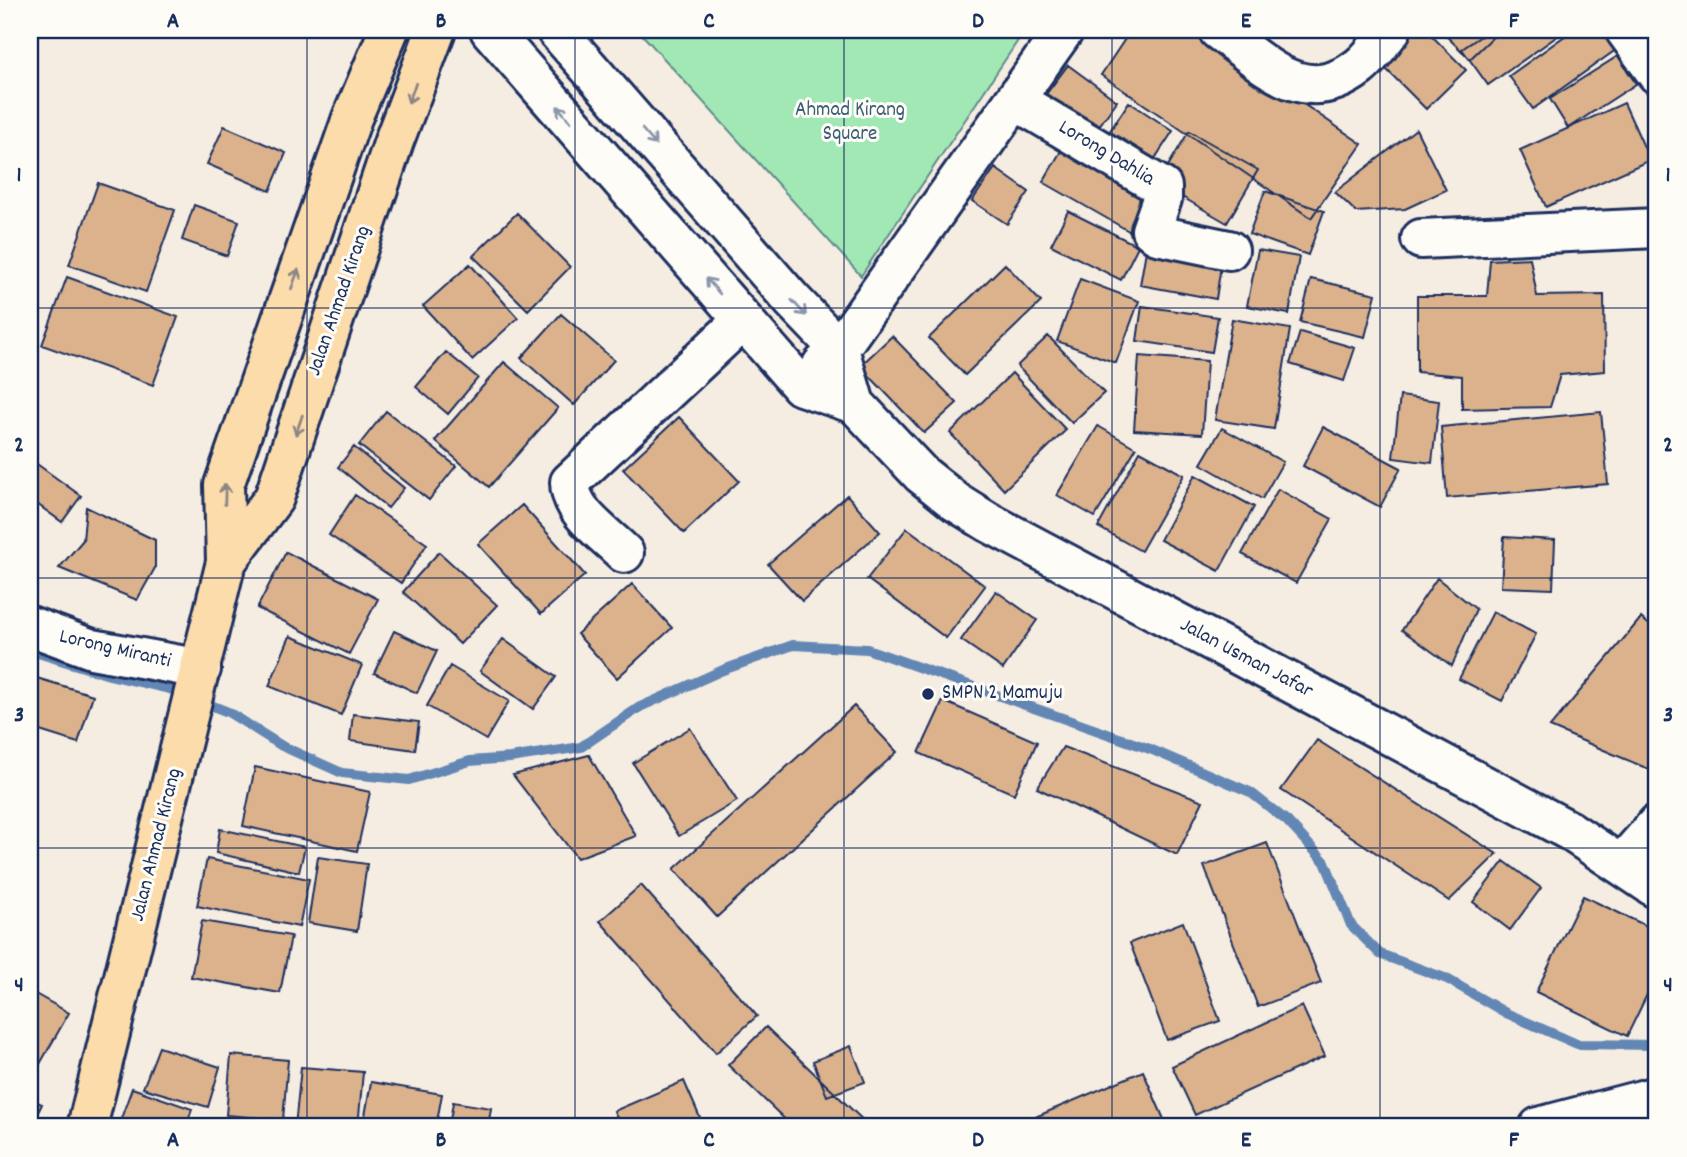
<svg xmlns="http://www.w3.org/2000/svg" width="1687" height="1157" font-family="Dekko,sans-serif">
<rect width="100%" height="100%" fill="#f6ede2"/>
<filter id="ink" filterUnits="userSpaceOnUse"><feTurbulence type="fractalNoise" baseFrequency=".0143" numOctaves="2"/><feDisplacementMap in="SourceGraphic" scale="14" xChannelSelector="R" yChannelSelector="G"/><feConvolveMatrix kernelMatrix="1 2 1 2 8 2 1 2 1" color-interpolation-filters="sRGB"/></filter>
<g filter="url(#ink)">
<path fill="#a2e8b5" stroke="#5e8c8a" stroke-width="2" d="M638,30H1025L861,276Z"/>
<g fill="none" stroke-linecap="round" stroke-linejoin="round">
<path stroke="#6487b4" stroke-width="10" d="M30,647L41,654L109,675L173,690L228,712L282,746L342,773L409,780L470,761L510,758L581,747L640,707L723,670L793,645L867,649L1150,749L1250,792L1287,821L1325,862L1351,925L1380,954L1447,979L1506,1013L1577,1044L1657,1045"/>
</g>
<path fill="#dbb28c" stroke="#1b2f5e" stroke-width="2" d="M1131,30H1195L1362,144L1311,218L1101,75Z
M1405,30H1426L1466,70L1426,109L1376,59Z
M1440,30H1500L1470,59Z
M1490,30H1566L1488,85L1462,49Z
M1573,30H1603L1617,49L1533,109L1509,76Z
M1618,56L1636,84L1568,128L1550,99Z
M1068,65L1117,101L1091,137L1041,101Z
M1129,102L1173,131L1148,169L1104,140Z
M1624,103L1650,160L1546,207L1520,150Z
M224,126L286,153L270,191L207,164Z
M1416,129L1446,190L1405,209L1356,212L1335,192Z
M1189,131L1258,170L1227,223L1158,183Z
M1069,137L1160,188L1134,234L1043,182Z
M995,168L1029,192L1007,224L972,201Z
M98,183L175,210L146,292L69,265Z
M1265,191L1324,211L1308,255L1249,234Z
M194,205L239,221L227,256L182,240Z
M1068,211L1138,246L1121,280L1051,245Z
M517,213L570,267L528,310L473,256Z
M1148,239L1223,252L1216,299L1140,285Z
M1258,250L1299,257L1289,314L1247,306Z
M1530,258L1537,296L1604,295L1605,371L1560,375L1550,407L1462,409V376L1417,372V296H1487L1490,260Z
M470,264L518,318L472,360L423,306Z
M1005,264L1041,302L965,375L929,338Z
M67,277L178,317L153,385L42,345Z
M1080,279L1139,301L1116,363L1057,341Z
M1311,279L1376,294L1365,337L1300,322Z
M1142,306L1218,317L1212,352L1137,341Z
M561,314L614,360L574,405L521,358Z
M1232,319L1290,329L1274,429L1215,420Z
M1300,332L1355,348L1344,381L1290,364Z
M892,336L957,403L924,433L860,366Z
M1048,336L1104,393L1072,423L1017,366Z
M446,352L478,378L448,414L416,387Z
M1139,356L1207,361L1202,434L1134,430Z
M504,362L558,408L489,487L435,441Z
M1012,373L1066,430L1004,490L950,433Z
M1400,396L1439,401L1432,463L1393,458Z
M386,411L456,466L429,500L359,445Z
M1601,412L1608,484L1447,498L1441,427Z
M679,417L739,481L684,533L623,469Z
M1098,426L1136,448L1095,517L1057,495Z
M1323,427L1401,468L1380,507L1303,466Z
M1655,427H1657V481H1652Z
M1222,428L1283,462L1262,499L1201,464Z
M354,447L404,488L388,508L338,467Z
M1140,451L1184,475L1141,551L1098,527Z
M30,459L81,496L62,522L30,499Z
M1195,475L1254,507L1219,571L1160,540Z
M1278,489L1332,519L1296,583L1242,554Z
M355,495L427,544L401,583L329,535Z
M847,495L880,532L802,601L768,564Z
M522,505L585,575L541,614L478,544Z
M86,507L155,540V568L137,600L59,568L83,540Z
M907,528L985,586L946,638L867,579Z
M1504,537L1555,540L1553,589L1501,587Z
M286,552L378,599L349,654L257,608Z
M439,552L497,605L460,644L403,592Z
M1437,578L1476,609L1452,666L1402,630Z
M632,584L672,628L617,678L577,634Z
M996,591L1037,620L1003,669L961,640Z
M1493,612L1536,634L1502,701L1459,679Z
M1641,618L1657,631V767L1653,771L1550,727Z
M394,631L437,651L417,693L374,673Z
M290,636L362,665L341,715L269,686Z
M503,639L556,677L533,709L480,671Z
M450,666L509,701L486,740L427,706Z
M30,676L93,695L78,743L30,728Z
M943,701L1037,742L1014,794L919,753Z
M854,706L897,752L717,917L674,869Z
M353,714L419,722L415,750L350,741Z
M690,728L737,801L679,836L633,763Z
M1317,740L1497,854L1449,901L1281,790Z
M1063,747L1203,801L1177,855L1037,788Z
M589,755L636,836L577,858L513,775Z
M255,767L370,792L357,851L243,826Z
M220,829L305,847L299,872L216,853Z
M1267,843L1321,983L1258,1007L1204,866Z
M318,857L367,864L357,931L308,923Z
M207,859L309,879L299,927L197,906Z
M1504,861L1541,888L1510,930L1473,902Z
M641,885L757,1016L716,1053L600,921Z
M1583,896L1657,931V974L1627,1036L1536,992Z
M202,921L291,936L280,993L191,977Z
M1183,922L1220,1021L1167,1040L1130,943Z
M30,991L69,1013L32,1078L30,1077Z
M1302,1006L1325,1056L1195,1115L1172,1066Z
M766,1027L870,1127H793L728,1065Z
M851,1046L865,1082L827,1096L813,1061Z
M159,1047L220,1067L208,1107L143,1088Z
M231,1055L288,1060L283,1120L226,1115Z
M301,1067L363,1072L358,1127H295Z
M1143,1071L1166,1124L1157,1127H1012Z
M684,1081L704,1127H621L614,1111Z
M371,1082L442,1094L436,1127H363Z
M132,1088L192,1109L186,1127H118Z
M30,1099L42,1104L31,1127H30Z
M453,1102L491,1108L488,1127H449Z"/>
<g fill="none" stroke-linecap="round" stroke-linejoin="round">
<g stroke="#1b2f5e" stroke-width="44">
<path id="minor" d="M490,30L801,386L855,404
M556,30L792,300L839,349L855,404L921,474L956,502L988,522L1570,831L1657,889
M1218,30C1264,63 1303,110 1359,67C1371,58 1381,42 1391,30
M1625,30L1657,74
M1015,100L1162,187V199L1151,230L1157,235L1229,250
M1421,239L1657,228
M822,365L839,349L1064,30
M624,553C604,533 570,512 570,482L743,320
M30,626L92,649L201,669
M1621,865L1657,824
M1539,1127L1657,1096"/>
</g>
<g stroke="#1b2f5e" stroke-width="44">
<path id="major" d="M226,562L274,498L394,141L436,30
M87,1127L226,562L224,485L352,118L389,30"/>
</g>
<use href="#minor" stroke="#fdfcf7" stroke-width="38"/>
<use href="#major" stroke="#fddcac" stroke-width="38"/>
</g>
<defs><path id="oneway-shaft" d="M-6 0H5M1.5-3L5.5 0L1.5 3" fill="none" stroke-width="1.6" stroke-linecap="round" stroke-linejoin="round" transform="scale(1.75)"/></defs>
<g stroke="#8c8685">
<use href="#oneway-shaft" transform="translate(412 93) rotate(111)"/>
<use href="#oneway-shaft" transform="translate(295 279) rotate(-70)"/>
<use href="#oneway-shaft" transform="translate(299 425) rotate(109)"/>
<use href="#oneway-shaft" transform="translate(225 494) rotate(-89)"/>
</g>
<g stroke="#8c96aa">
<use href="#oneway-shaft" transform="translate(564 114) rotate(-131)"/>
<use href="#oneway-shaft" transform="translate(649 137) rotate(49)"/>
<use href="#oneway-shaft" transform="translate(713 286) rotate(-131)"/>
<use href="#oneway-shaft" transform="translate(799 308) rotate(47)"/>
</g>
</g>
<path fill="none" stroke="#1b2f5e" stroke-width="2" stroke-opacity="0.55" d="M307,30V1127M575,30V1127M844,30V1127M1112,30V1127M1380,30V1127M30,308H1657M30,578H1657M30,848H1657"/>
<circle fill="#1b2f5e" stroke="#fdfcf7" stroke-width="2.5" cx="928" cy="694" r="7"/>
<g text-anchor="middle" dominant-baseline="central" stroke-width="6" stroke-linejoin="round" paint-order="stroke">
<g font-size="21" fill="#3d5d74" stroke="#fdfcf7">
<text x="850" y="111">Ahmad Kirang<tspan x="850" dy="24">Square</tspan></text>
</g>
<g font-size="21" fill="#1b2f5e" stroke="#fdfcf7">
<text transform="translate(1106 154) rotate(31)">Lorong Dahlia</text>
<text transform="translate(340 301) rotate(-71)">Jalan Ahmad Kirang</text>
<text transform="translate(115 650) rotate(13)">Lorong Miranti</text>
<text transform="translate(1246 659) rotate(28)">Jalan Usman Jafar</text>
<text transform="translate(157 845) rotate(-76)">Jalan Ahmad Kirang</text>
</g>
<g font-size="21" fill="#1b2f5e" stroke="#fdfcf7" text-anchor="start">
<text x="942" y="694">SMPN 2 Mamuju</text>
</g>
</g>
<rect width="1687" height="1157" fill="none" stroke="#fdfcf7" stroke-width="77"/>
<rect x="38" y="38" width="1610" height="1080" fill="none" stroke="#1b2f5e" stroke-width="2.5"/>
<g font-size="23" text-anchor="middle" font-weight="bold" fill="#1b2f5e">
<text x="173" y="27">A</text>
<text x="441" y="27">B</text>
<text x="709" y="27">C</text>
<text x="978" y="27">D</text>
<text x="1246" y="27">E</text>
<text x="1514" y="27">F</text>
<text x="19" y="181">1</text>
<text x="1668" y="181">1</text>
<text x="19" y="451">2</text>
<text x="1668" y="451">2</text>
<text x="19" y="721">3</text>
<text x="1668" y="721">3</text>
<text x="19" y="991">4</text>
<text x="1668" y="991">4</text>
<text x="173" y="1146">A</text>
<text x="441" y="1146">B</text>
<text x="709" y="1146">C</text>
<text x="978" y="1146">D</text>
<text x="1246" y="1146">E</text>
<text x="1514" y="1146">F</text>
</g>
</svg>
